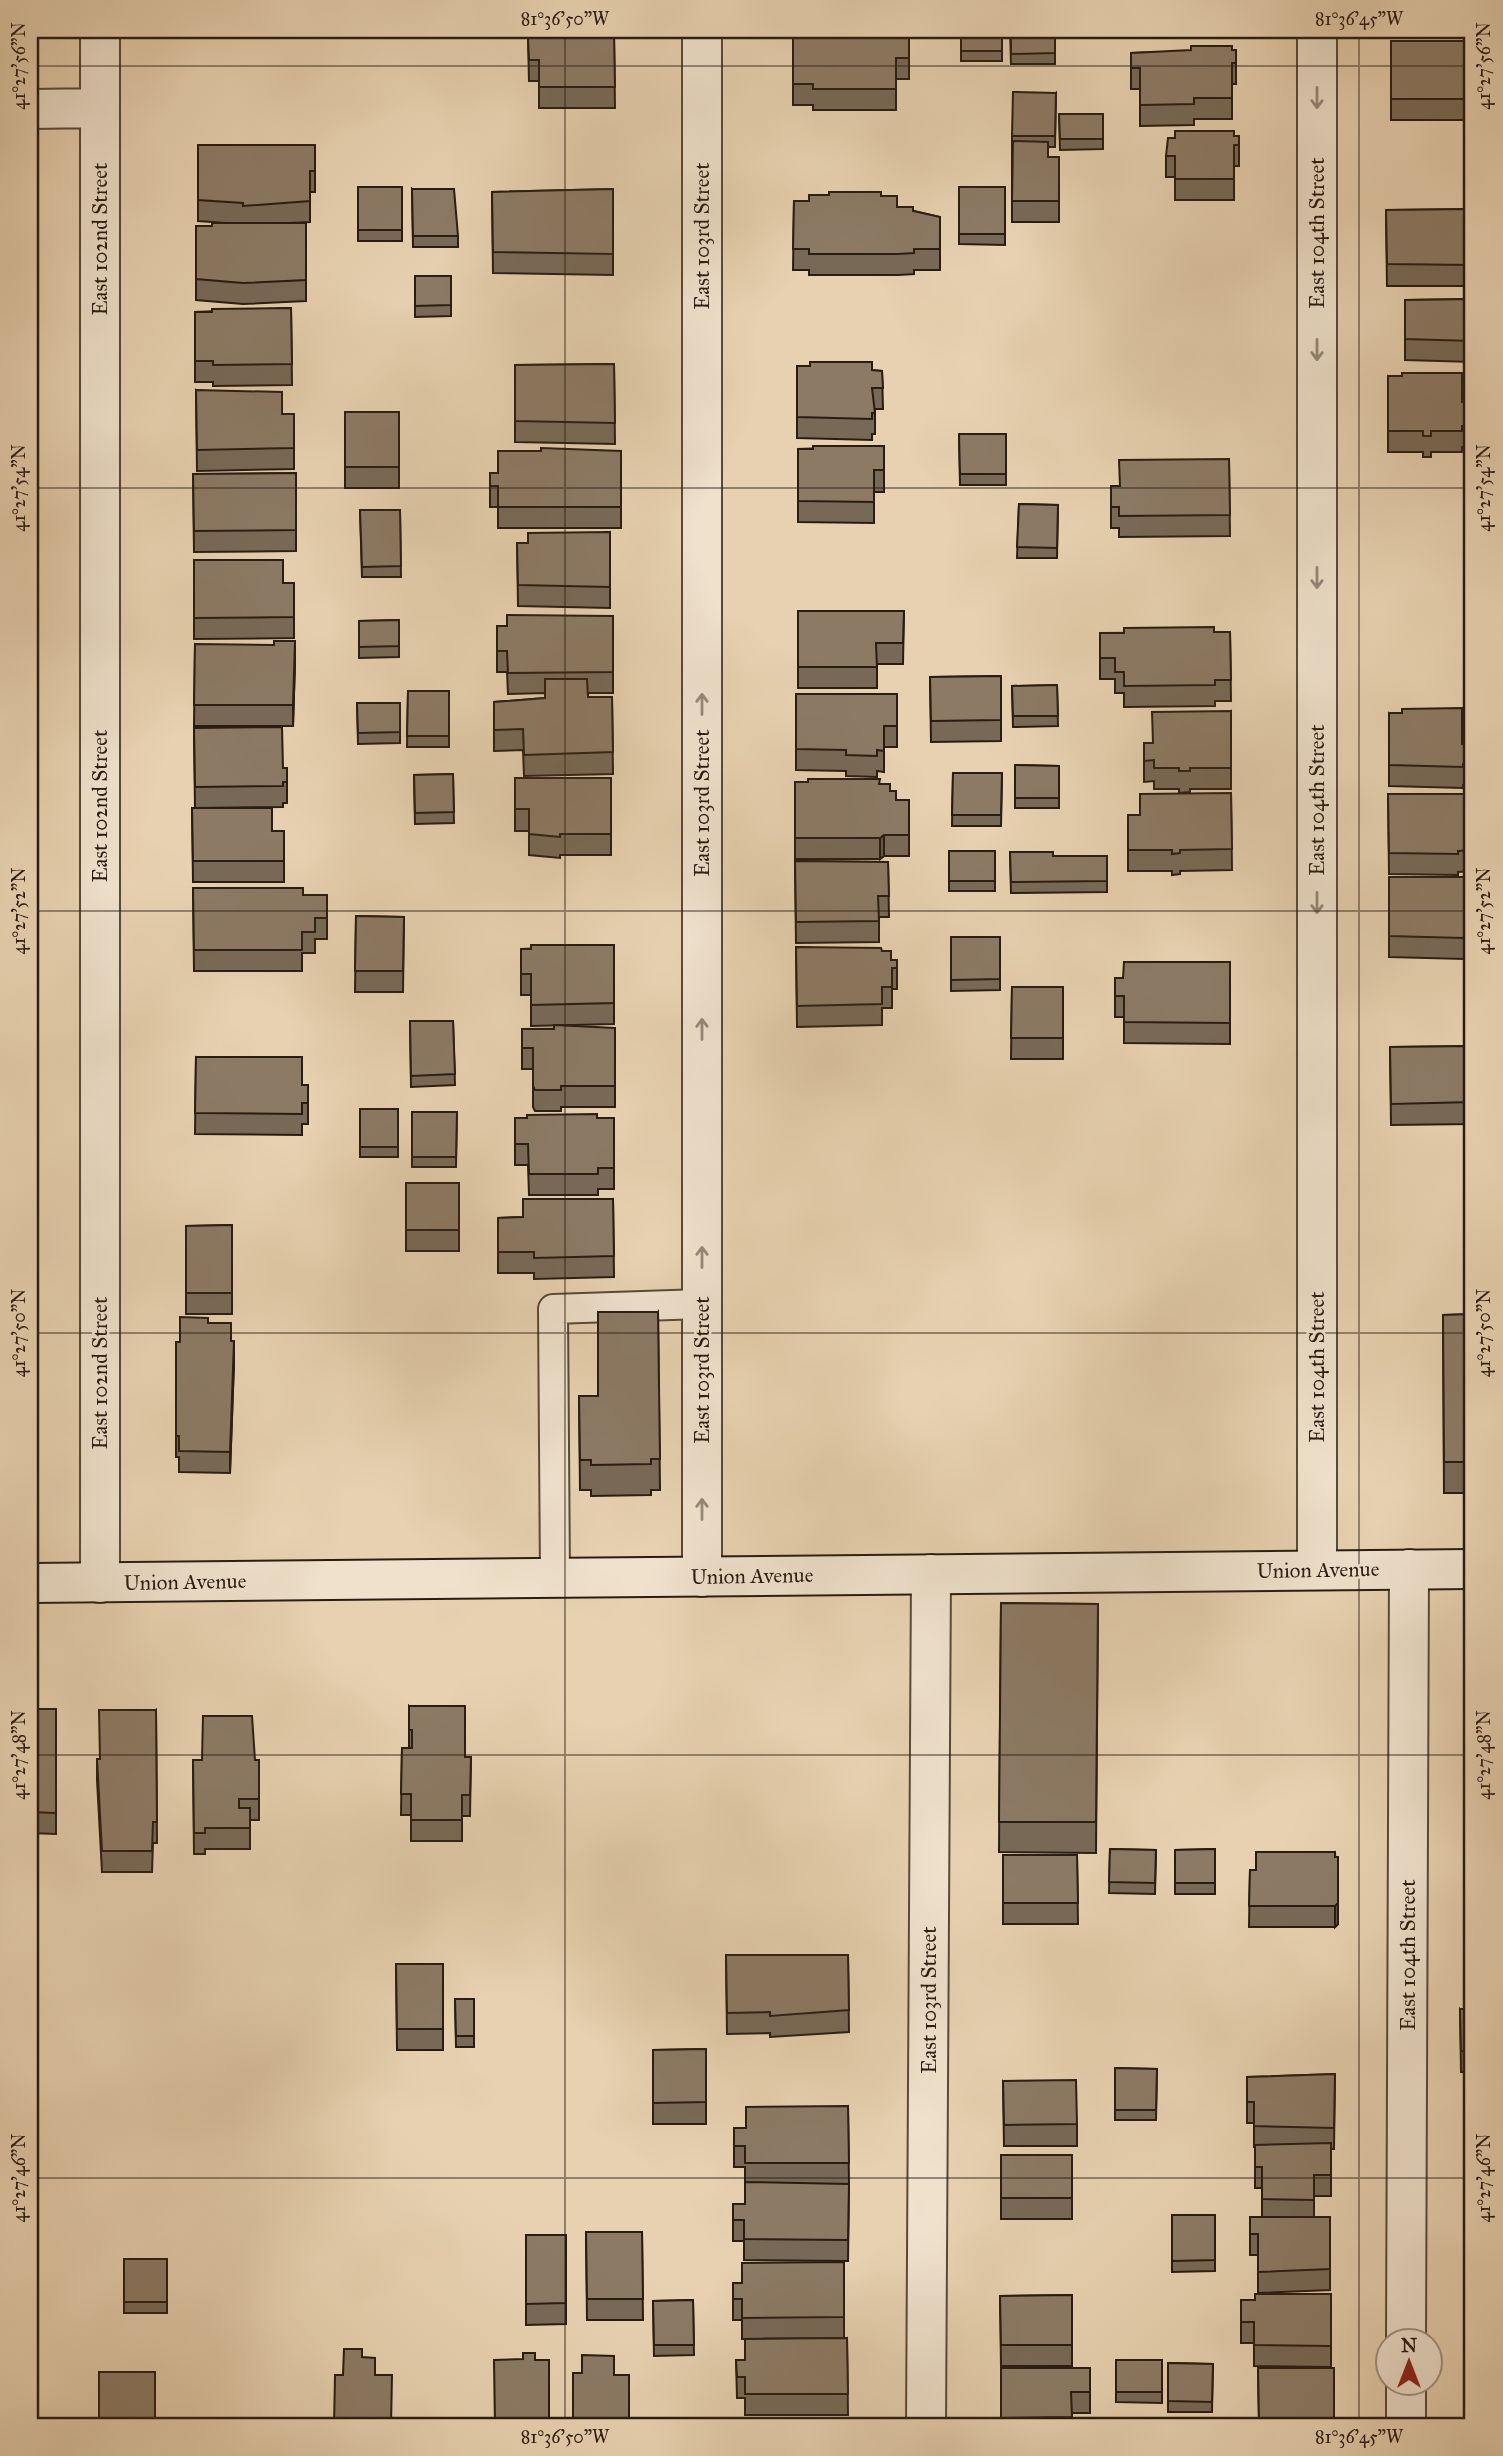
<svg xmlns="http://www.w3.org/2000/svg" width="1503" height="2456" font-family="'IM FELL Great Primer',serif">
<rect width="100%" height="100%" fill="#e7d1b0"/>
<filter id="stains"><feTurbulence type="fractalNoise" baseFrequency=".00286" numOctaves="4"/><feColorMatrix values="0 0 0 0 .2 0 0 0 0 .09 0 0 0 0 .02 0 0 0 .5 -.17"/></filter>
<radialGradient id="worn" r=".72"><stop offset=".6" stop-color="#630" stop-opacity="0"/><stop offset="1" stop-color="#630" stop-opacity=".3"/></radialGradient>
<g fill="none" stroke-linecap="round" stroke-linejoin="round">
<g stroke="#58493a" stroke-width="32">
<path id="service" d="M555,1578L553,1309L702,1304"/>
</g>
<g stroke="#58493a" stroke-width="42">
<path id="minor" d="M100,30V1583
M702,30V1577
M1317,30V1570
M30,109L100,108
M1406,2340L1409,1569
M926,2426L931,1574
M1406,2426V2382"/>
</g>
<g stroke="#291c13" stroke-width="42">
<path id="secondary" d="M30,1583L1473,1569"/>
</g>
<use href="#service" stroke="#efe1cc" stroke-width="28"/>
<use href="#minor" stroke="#efe1cc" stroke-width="38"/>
<use href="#secondary" stroke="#efe1cc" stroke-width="38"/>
</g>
<path fill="#786957" stroke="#291c13" stroke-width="2" d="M793,30H909V79H896V110H813V105H793Z
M961,30H1002V61H961Z
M1010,30H1055V64H1011Z
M1162,30H1232L1231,35H1162Z
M614,34L615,108H539V81H529L528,38Z
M1391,41H1473V121L1466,123V120H1391Z
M1236,50V84H1232V119H1194V125L1140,126V89H1131V53Z
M1056,93L1055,147H1048V157H1059V222H1012V136Z
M1059,114H1103V149L1060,150Z
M1234,136H1239V166H1234V200H1175V177H1166V156Z
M198,145H315V192H310V222L289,223H306V301L243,304L196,300V226H212L226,223L198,221Z
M358,187H402V241H358Z
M959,187H1005V245L959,244Z
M412,189L458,236V247H413Z
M613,189V275L493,273L492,192Z
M881,196L897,207L940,217V270H914V274L898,275H809V270H793L794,201H809Z
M1473,209V286H1387L1386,210Z
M415,276H451V316L415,317Z
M1473,299V362L1405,360V300Z
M291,308L292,385L213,386V382H195V312Z
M614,364L615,444L515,442V365Z
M797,366L882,371L883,409H875V434H872V440L797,438Z
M1388,376L1462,402H1469V447H1462V452H1431V457H1423V452H1388Z
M196,390L294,448V469L197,471Z
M345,412H399V488H345Z
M959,434H1006V485H960Z
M884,446V492H874V523L798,522V449Z
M621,451V528H498V507H490V473H498Z
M1229,459L1230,536L1119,537V528H1111V486H1119Z
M296,473V551L194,552L193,474Z
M1019,504L1058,505L1057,558H1017Z
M360,510H400L401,577H362Z
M610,532V608L518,606L517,543H528Z
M194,560L283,583H294V638L194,639Z
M798,611H904L903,664H877V688H798Z
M613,616V693H588V697H612L613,774L524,776L523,750L494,751V702L545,698V693L508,694L507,672H497V626H507Z
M399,620V657L359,658V621Z
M1230,632L1231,701H1215V706L1124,707V693H1115V679H1100V633Z
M195,644L295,662L293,726H194Z
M1001,676V741L931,742L930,677Z
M1057,685L1058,726L1013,727L1012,686Z
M408,691H449V747H407Z
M796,694H897V747H884V772L877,771V777L846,776V771L796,770Z
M357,703H400V743L358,744Z
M1231,711V789H1190V792L1179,793V789H1154V781L1144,782V743H1153Z
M1389,713L1462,744H1469V785H1463V788L1389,786Z
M194,728L283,768H287V803H283V807L195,808Z
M1015,765L1059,766V808H1015Z
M953,773H1002L1001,826H952Z
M453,774L454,823L415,824L414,775Z
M515,778H611V855H560V858L529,855V831H515Z
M795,782L880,784L890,791L896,800H909V856H884L880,859H795Z
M1231,793L1232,870L1180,871V874L1172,875V871H1128V815H1140Z
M1388,794H1473V871L1458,872V875L1389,874Z
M192,808L272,831H284V882H193Z
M949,851H995V891H949Z
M1010,852L1053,856H1107V892L1011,893Z
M795,861L888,862L889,917H879V942L796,943Z
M1389,877H1473V956H1464V959L1389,957Z
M193,888L303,895H327V939H315V953H302V971H194Z
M356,916L404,917L403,992H355Z
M951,937H1000V990L951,991Z
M614,945V1024L531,1026V995H521V949Z
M796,947L882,951L891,960H897V989H892V1008H882V1025L797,1027Z
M1230,962V1044L1124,1043V1017H1115V978H1123Z
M1012,987H1063V1059H1011Z
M410,1021H453L455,1085L411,1087Z
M615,1028V1107H561V1111H535L533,1107V1069H522V1029Z
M1473,1046V1124L1391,1125L1390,1047Z
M196,1057L302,1085H308V1124H302V1135L195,1134Z
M360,1109H398V1157H360Z
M412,1112H457L456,1167H412Z
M515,1118H614V1189H598V1195H529L528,1165H515Z
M406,1183H459V1251H406Z
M613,1199L614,1277L534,1279V1273H498V1218L523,1217Z
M232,1225V1314H186V1226Z
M658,1312L660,1490H651V1495L591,1496V1490H580L579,1396H598Z
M1473,1314V1493H1444L1443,1315Z
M208,1323L231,1341L234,1362L230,1473L179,1472V1457H176V1342H180Z
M1001,1603L1098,1604L1096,1853L999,1852Z
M409,1706L465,1757H471L470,1816H462V1841H411V1815H401L402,1748H409Z
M30,1709H56V1834L30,1833Z
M156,1710L157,1843H153L152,1872H102L97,1780V1759H99Z
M193,1760H259V1820H250V1849H205V1854H194Z
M1110,1849L1156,1850L1155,1894L1109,1893Z
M1215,1849V1894H1175V1850Z
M1335,1852L1338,1924L1335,1927H1249L1250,1870H1256Z
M1003,1855H1077L1078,1924H1003Z
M726,1955H848L849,2032L770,2037V2033L727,2034Z
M396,1964H443V2050H397Z
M455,1999H474V2047H456Z
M1460,2009L1468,2016H1473V2076H1471V2072H1461Z
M706,2049V2124H653V2050Z
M1115,2068L1157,2069L1156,2120H1115Z
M1335,2074L1334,2149H1331V2196H1314V2217H1330V2290L1258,2293V2255H1250V2217H1262V2188H1255V2147H1254V2123H1247V2077Z
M1003,2081L1077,2124V2146H1004Z
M848,2106L849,2184L848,2261L744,2260V2241H733V2204H745V2167H734V2128H746Z
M1001,2155H1072V2219H1001Z
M1172,2215H1215V2271L1172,2272Z
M586,2232H642L643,2320H587Z
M526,2235H566V2324L526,2325Z
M124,2259H167V2313H124Z
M844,2262V2338L742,2339V2320H733V2283H742Z
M1331,2294V2367L1254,2366V2343H1241V2300H1255Z
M1072,2295V2366H1001L1000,2296Z
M693,2300L694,2355L654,2356L653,2301Z
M847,2338L848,2415H745V2398H737L736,2360H745Z
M1116,2360H1162V2403L1116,2402Z
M1168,2363L1213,2364L1212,2412H1168Z
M1001,2368H1090V2413H1072V2426H1001Z
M1258,2368H1334V2426H1259Z
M1472,2371H1473V2426H1471Z"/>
<path fill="#625547" stroke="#291c13" stroke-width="2" d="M1473,100V121L1466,123V102Z
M295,641V662L293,726V705Z
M884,835V856L880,859V838Z
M234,1341V1362L230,1473V1452Z
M1338,1878V1924L1335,1927V1906Z"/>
<path fill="#8c7a65" stroke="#291c13" stroke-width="2" d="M793,30H909V58H896V89H813V84H793Z
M961,30H1002V51H961Z
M1011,30H1055V53L1011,54Z
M614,34L615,87H539V60H529L528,38H538V35Z
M1391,41H1473V100L1466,102V99H1391Z
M1191,46H1232V50H1236V63H1232V98H1194V104L1140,105V68H1131V53L1191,50Z
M1013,92L1056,93L1055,136H1012Z
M1059,114H1103V139H1060Z
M1175,131H1234V136H1239V145H1234V179H1175V156H1166L1168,138H1175Z
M1013,141L1048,142V157H1059V201H1012Z
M198,145H315V171H310V201L243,206V203L198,200Z
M358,187H402V230H358Z
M959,187H1005V234H959Z
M412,189H454L458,236H413Z
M613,189V254L493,252L492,192Z
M829,192H881V196H897V207H913V211L940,217V249H914V253L898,254H809V249H793L794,201H809V195H829Z
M1473,209V265L1387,264L1386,210Z
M212,223H306V280L243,283L196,279V226H212Z
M415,276H451V305L415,306Z
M1473,299V341L1405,339V300Z
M291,308L292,364L213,365V361H195V312H212V309Z
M810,362H872V370L882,371L883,388H872L875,413H872V419L797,417V366H810Z
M614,364L615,423L515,421V365Z
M1402,373H1462V402H1469V426H1462V431H1431V436H1423V431H1388V376H1402Z
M196,390L282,392V414H294V448L197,450Z
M345,412H399V467H345Z
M959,434H1006V474H960Z
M813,446H884V470H874V502L798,501V449H813Z
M541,448L621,451V507H498V486H490V473H498V451H541Z
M1229,459L1230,515L1119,516V507H1111V486H1120L1119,460Z
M296,473V530L194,531L193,474Z
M1019,504L1058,505L1057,548L1017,547Z
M360,510H400L401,566L362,567Z
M610,532V587L518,585L517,543H528V533Z
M194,560H283V583H294V617L194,618Z
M798,611H904L903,643H876L877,667H798Z
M507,615L613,616V672L508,673L507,651H497V626H507Z
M399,620V646L359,647V621Z
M1214,627V632H1230L1231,680H1215V685L1124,686V672H1115V658H1100V633H1124V628Z
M274,641H295L293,705H194L195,644L274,645Z
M1001,676V720L931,721L930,677Z
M545,679H587L588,697H612L613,752L524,755L523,729L494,730V702L545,698Z
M1057,685L1058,716H1013L1012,686Z
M408,691H449V736H407Z
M796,694H897V726H884V751L877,750V756L846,755V750L796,749Z
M357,703H400V732L358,733Z
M1462,708V744H1469V764H1463V767L1389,765V713H1402V709Z
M1231,711V768H1190V771H1179V768H1154V760L1144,761V743H1153L1152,712Z
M282,727L283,768H287V782H283V786L195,787L194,728Z
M1015,765L1059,766V798H1015Z
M953,773H1002L1001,815H952Z
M453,774L454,812L415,813L414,775Z
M515,778H611V834H560V837L529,834V809H515Z
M808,779H880L879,784H890V791H896V800H909V835H884L880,838H795V782H808Z
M1231,793L1232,849L1180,850V853L1172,854V850H1128V815H1140V794Z
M1388,794H1473V850L1458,851V854L1389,853Z
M192,808H272V831H284V861H193Z
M949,851H995V881H949Z
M1010,852H1053V856H1107V881L1011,882Z
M795,861L888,862L889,896H878L879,921L796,922Z
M1389,877H1473V935H1464V938L1389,936Z
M193,888H303V895H327V918H315V932H302V950H194Z
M356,916L404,917L403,971H355Z
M951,937H1000V979L951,980Z
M531,945H614V1003L531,1005V974H521V949H531Z
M796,947L881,948L882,951H891V960H897V968H892V987H882V1004L797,1006Z
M1124,962H1230V1023L1124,1022V996H1115V978H1123Z
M1012,987H1063V1038H1011Z
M410,1021H453L455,1074L411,1076Z
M554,1025L615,1028V1086H561V1090H535L533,1086V1048H522V1029H554Z
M1473,1046V1102L1391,1104L1390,1047Z
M196,1057H302V1085H308V1103H302V1114L195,1113Z
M360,1109H398V1147H360Z
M412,1112H457L456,1157H412Z
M597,1114V1118H614V1168H598V1174H529L528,1144H515V1118H527V1115Z
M406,1183H459V1230H406Z
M523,1199H613L614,1256L534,1258V1252H498V1218L523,1217Z
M232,1225V1293H186V1226Z
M598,1312H658L660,1459H651V1464L591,1465V1460H580L579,1396H598Z
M1473,1314V1462H1444L1443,1315Z
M180,1317L208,1318V1323H231V1341H234L230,1452L179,1451V1436H176V1342H180Z
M1001,1603L1098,1604L1096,1822H999Z
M409,1706H465V1757H471L470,1795H462V1820H411V1794H401L402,1748H412V1730H409Z
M30,1709H56V1813L30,1812Z
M99,1710H156L157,1822H153L152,1851H102L97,1759H100Z
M203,1716H252L255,1760H259V1799H239V1808H250V1828H205V1833H194L193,1760H202Z
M1110,1849L1156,1850L1155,1883L1109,1882Z
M1215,1849V1883H1175V1850Z
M1256,1852H1335V1857H1338V1903L1335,1906H1249L1250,1870H1256Z
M1003,1855H1077L1078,1903H1003Z
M726,1955H848L849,2010L770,2016V2012L727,2013Z
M396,1964H443V2029H397Z
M455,1999H474V2036H456Z
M1460,2009H1468V2016H1473V2055H1471V2051H1461Z
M706,2049V2102L653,2103V2050Z
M1115,2068L1157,2069L1156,2110H1115Z
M1335,2074L1334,2128L1254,2126V2102H1247V2077Z
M1076,2080L1077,2124L1004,2125L1003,2081Z
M848,2106L849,2163H745V2146H734V2128H746V2107Z
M1331,2143V2175H1314V2200L1262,2199V2167H1255V2145Z
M1001,2155H1072V2198H1001Z
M745,2182L849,2184L848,2240L744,2239V2220H733V2204H745Z
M1172,2215H1215V2260L1172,2261Z
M1250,2217H1330V2269L1258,2272V2234H1250Z
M586,2232H642L643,2299H587Z
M526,2235H566V2303L526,2304Z
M124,2259H167V2302H124Z
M844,2262V2317L742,2318V2299H733V2283H742V2263Z
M1255,2294H1331V2346L1254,2345V2322H1241V2300H1255Z
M1072,2295V2345H1001L1000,2296Z
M693,2300L694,2345H654L653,2301Z
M847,2338L848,2394H745V2377H737L736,2360H745V2339Z
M344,2349H362V2357L375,2358V2375H392L391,2426H334L335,2375H343Z
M523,2353H535V2360H549V2426H495L494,2360L523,2359Z
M582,2355L614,2356V2375H629V2426H573V2373H582Z
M1116,2360H1162V2392H1116Z
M1168,2363L1213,2364L1212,2402L1168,2401Z
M1001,2368H1090V2392H1071L1072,2417L1001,2418Z
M1258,2368H1334V2422H1259Z
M1472,2371H1473V2414H1471Z
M99,2372H155V2426H99Z
M764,2419H846V2426H764Z"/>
<defs><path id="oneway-shaft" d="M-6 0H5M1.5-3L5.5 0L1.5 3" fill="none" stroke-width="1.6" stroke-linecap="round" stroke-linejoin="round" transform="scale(1.75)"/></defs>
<g stroke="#968879">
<use href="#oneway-shaft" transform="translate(1317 98) rotate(90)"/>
<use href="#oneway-shaft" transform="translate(1317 350) rotate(90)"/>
<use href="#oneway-shaft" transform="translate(1317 578) rotate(90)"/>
<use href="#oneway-shaft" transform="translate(702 704) rotate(-90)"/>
<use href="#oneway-shaft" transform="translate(1317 903) rotate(90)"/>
<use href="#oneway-shaft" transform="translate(702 1029) rotate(-90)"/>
<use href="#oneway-shaft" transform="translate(702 1257) rotate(-90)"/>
<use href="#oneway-shaft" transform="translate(702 1509) rotate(-90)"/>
</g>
<path fill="none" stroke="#291c13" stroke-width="2" stroke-opacity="0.45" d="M565,30V2426M1359,30V2426M30,66H1473M30,488H1473M30,911H1473M30,1333H1473M30,1755H1473M30,2178H1473"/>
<g text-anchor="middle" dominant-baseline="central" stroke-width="5" stroke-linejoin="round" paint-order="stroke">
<g font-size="21" fill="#291c13" stroke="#efe1cc">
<text transform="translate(1317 233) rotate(-90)">East 104th Street</text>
<text transform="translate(702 236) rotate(-90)">East 103rd Street</text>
<text transform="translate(100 239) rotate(-90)">East 102nd Street</text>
<text transform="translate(1317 800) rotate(-90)">East 104th Street</text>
<text transform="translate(702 803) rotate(-90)">East 103rd Street</text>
<text transform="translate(100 806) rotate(-90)">East 102nd Street</text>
<text transform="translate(1317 1367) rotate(-90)">East 104th Street</text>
<text transform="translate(702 1370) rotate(-90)">East 103rd Street</text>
<text transform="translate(100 1373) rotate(-90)">East 102nd Street</text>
<text transform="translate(1318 1570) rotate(-1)">Union Avenue</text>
<text transform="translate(752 1576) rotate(-1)">Union Avenue</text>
<text transform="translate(185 1582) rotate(-1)">Union Avenue</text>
<text transform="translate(1408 1955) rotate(-90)">East 104th Street</text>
<text transform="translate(929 2000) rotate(-90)">East 103rd Street</text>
</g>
</g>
<rect width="1503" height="2456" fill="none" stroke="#e7d1b0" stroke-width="77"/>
<g transform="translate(1409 2362)"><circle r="33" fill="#efe1cc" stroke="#a09282" stroke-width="2"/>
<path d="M0-5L12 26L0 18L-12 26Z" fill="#8f2418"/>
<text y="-10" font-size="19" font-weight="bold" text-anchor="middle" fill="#291c13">N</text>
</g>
<rect x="38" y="38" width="1426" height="2380" fill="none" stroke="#291c13" stroke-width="2.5"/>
<g font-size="18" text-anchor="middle" fill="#291c13">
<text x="565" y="25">81°36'50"W</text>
<text x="1359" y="25">81°36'45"W</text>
<text transform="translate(19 66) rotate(-90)" y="6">41°27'56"N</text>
<text transform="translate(1484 66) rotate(-90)" y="6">41°27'56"N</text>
<text transform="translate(19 488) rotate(-90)" y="6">41°27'54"N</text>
<text transform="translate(1484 488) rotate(-90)" y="6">41°27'54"N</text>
<text transform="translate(19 911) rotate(-90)" y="6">41°27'52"N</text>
<text transform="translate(1484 911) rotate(-90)" y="6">41°27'52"N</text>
<text transform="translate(19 1333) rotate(-90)" y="6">41°27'50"N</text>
<text transform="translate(1484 1333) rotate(-90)" y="6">41°27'50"N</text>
<text transform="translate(19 1755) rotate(-90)" y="6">41°27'48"N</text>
<text transform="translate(1484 1755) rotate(-90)" y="6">41°27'48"N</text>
<text transform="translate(19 2178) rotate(-90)" y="6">41°27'46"N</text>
<text transform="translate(1484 2178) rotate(-90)" y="6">41°27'46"N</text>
<text x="565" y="2443">81°36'50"W</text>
<text x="1359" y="2443">81°36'45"W</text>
</g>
<rect width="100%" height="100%" filter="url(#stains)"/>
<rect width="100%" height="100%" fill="url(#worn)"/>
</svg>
